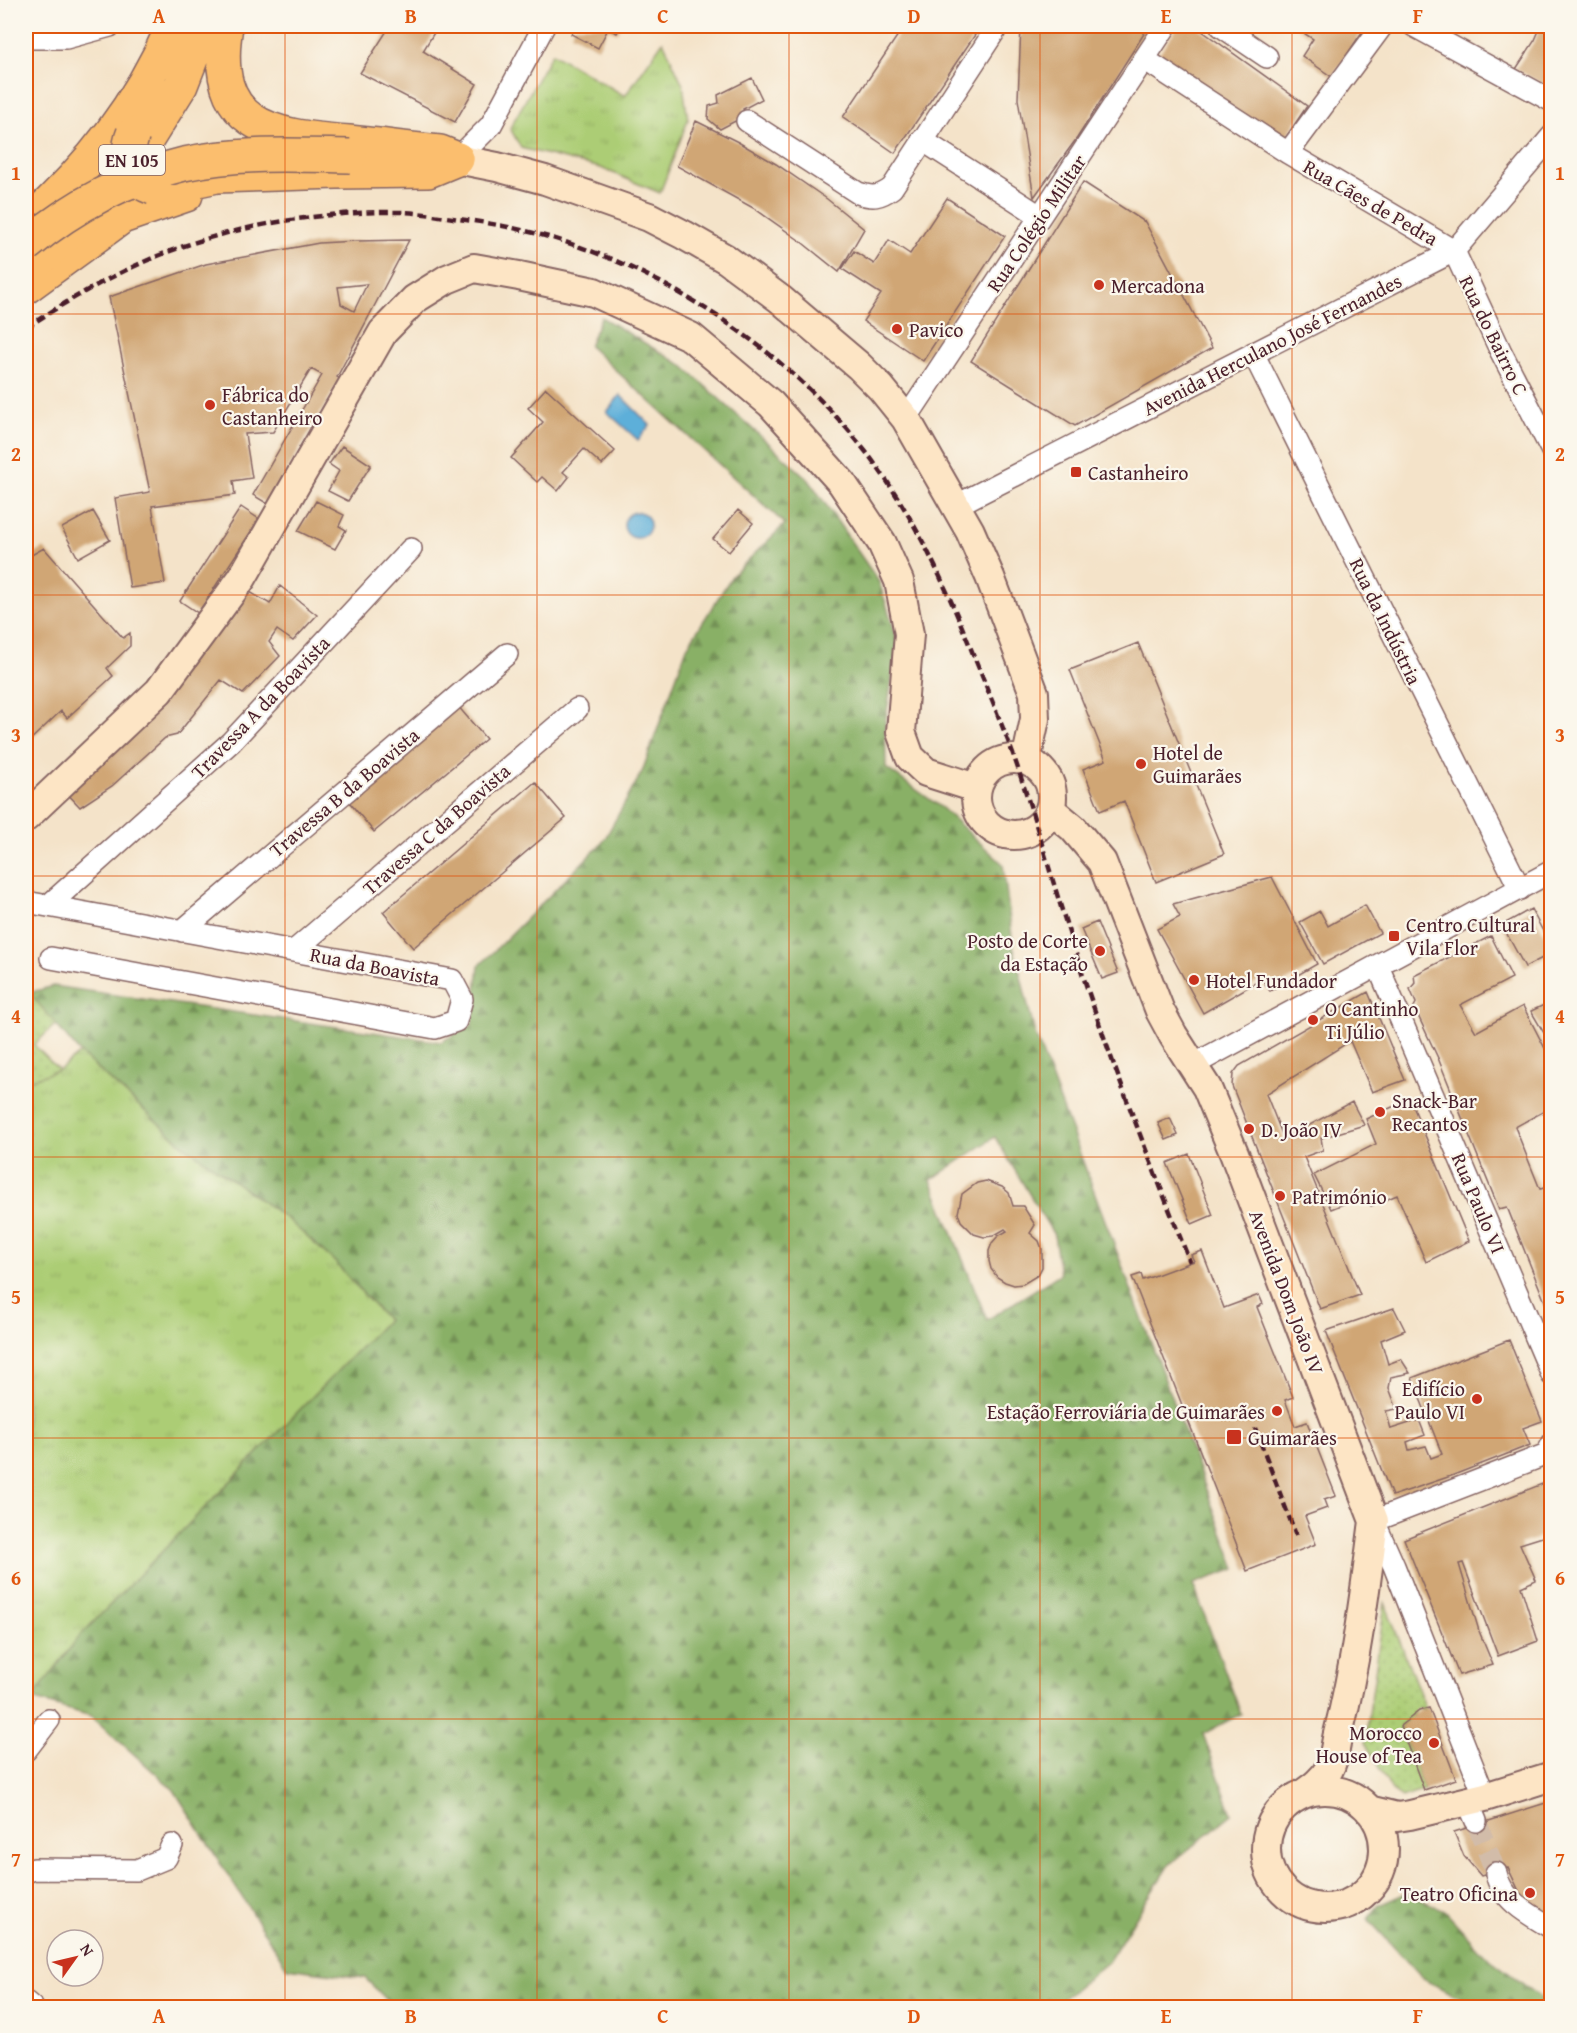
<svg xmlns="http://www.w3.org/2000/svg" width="1577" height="2033" font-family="'Gentium Book Plus',serif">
<defs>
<pattern id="grass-tufts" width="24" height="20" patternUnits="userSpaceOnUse" patternTransform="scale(1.5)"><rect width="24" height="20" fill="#accd75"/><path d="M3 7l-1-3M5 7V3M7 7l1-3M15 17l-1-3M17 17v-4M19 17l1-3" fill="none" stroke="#96b065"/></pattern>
<pattern id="forest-firs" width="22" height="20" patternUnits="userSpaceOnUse" patternTransform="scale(1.5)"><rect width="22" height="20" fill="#89b066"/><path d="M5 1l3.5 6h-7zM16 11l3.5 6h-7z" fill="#728f54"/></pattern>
<pattern id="garden-dots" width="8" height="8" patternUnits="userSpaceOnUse" patternTransform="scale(1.5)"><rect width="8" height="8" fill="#accd75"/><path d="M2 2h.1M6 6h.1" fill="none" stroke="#96b065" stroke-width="1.8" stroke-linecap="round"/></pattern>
</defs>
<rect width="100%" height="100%" fill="#fbf7ec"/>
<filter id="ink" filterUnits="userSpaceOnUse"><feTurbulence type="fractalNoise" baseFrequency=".0167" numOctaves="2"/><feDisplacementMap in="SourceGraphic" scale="12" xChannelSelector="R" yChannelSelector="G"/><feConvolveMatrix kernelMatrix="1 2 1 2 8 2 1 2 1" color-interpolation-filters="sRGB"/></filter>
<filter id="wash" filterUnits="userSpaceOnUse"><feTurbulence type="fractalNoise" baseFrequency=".008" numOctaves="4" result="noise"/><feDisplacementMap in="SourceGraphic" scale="24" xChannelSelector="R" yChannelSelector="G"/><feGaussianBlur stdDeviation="1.35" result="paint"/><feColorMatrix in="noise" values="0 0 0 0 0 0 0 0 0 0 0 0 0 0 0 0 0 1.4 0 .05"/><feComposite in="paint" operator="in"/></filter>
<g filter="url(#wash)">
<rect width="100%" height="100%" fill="#f4e3c9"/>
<path fill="url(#grass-tufts)" stroke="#7b7650" stroke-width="1.5" d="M663,41L683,85L688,120L660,193L601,168L521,148L510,128L552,53L625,96Z
M80,1053L182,1144L287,1219L333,1260L387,1320L78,1639L26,1707V1081L59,1070Z"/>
<path fill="url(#forest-firs)" stroke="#6a6848" stroke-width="1.5" fill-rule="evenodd" d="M601,317L682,365L809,480L879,582L898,641L885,723L886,768L942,808L1003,864L1013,945L1035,1034L1236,1569L1193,1584L1241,1714L1203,1734L1232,1814L1168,1866L1108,1962L1053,2007H394L365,1978L287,1968L174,1790L91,1716L32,1699L77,1639L387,1320L333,1260L287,1219L182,1144L80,1053L29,993L53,986L441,1042L472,1025L479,966L603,842L642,772L687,647L732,576L785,524L589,346ZM995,1137L1054,1235L1060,1274L987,1320L931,1180Z
M1406,1893L1444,1910L1486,1956L1551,2005V2007H1491L1452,1994L1422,1978L1368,1919L1379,1905Z"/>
<path fill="url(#garden-dots)" stroke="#7b7650" stroke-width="1.5" d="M29,993L56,1024L34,1045L59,1070L26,1081V995Z
M1385,1603L1426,1709L1417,1708L1411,1718L1400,1726L1424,1790L1402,1798L1392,1791L1365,1742Z"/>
<path fill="#5dafd9" stroke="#546782" stroke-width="1.5" d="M620,395L650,425L638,440L607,412Z
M624 525a13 13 0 1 1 26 0a13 13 0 1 1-26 0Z"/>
<g id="blocks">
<path fill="#d0a675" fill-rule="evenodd" d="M390,26H438L423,51L477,84L455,122L360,73Z
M575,26H621L617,33L608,29L598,48L571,34Z
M904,26H981L895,153L843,117Z
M1021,26H1149L1077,138L1034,197L1018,99Z
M1178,26H1195L1307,106L1282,143L1158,55Z
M1293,26H1366L1332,77L1302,56L1313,39Z
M1541,26H1552V89L1516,69L1535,40Z
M752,78L762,99L743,109L747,115L720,129L708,119L709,106L719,103L718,95Z
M696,121L738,142L776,164L827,199L864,229L839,272L799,240L755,209L677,166Z
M1083,182L1145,222L1212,348L1075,426L971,361Z
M947,198L1005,236L923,361L863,321L881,294L842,269L854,251L874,264L889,240L910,254Z
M409,240L337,377L340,379L268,504L253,495L322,375L311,369L273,432L245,434L252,478L233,481L235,495L152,506L165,583L130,588L115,498L150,492L109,297L206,264L319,243L356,241ZM367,284L354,311L341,304L338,287Z
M546,388L615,451L602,465L584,449L563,472L569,477L558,491L542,477L537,482L511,458L543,422L528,408Z
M342,446L371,465L348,501L328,491L339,471L329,464Z
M316,501L344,515L339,526L346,530L335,549L298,531Z
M241,507L259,519L198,613L180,601Z
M738,510L753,523L729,552L713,539Z
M93,511L110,540L78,558L62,528Z
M44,548L123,638L130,633V646L107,668L113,676L67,718L61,711L26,744V558Z
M280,586L317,615L293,641L277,630L269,642L280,656L243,694L221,680L177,735L165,738L112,786L80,807L65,791L245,589L270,604Z
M1138,643L1224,854L1156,882L1124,801L1100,811L1083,769L1106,760L1070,670Z
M457,705L486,739L374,832L345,797Z
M535,782L566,818L413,948L383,912Z
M1272,877L1317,964L1270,991L1262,979L1203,1013L1157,929L1180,917L1173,904Z
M1365,905L1380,933L1323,964L1300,922L1320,911L1328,926Z
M1531,909L1552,948V953L1525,967L1502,925Z
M1097,922L1118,973L1102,979L1081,929Z
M1491,936L1512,978L1460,1005L1476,1032L1523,1006L1552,1062V1107L1515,1127L1540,1189L1552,1186L1551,1317L1507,1207L1499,1209L1438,1058L1414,1007L1416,1003L1410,989L1415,983L1414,975Z
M1368,992L1405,1080L1372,1092L1350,1041L1266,1094L1284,1139L1352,1102L1364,1125L1321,1138L1323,1150L1304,1157L1360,1295L1320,1309L1232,1086L1233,1074L1239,1066Z
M1544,1005L1552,1020V1039L1548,1040L1531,1011Z
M1410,1099L1469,1241L1426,1262L1397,1195L1371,1206L1363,1196L1331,1209L1314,1175L1376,1144L1366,1119Z
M1170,1118L1178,1135L1166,1140L1158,1123Z
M1189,1154L1213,1215L1192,1224L1167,1163Z
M986,1181L1002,1187L1009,1193L1013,1206H1023L1035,1225L1030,1233L1039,1241L1042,1249V1267L1038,1275L1023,1284L1014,1285L1005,1282L997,1277L991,1269L989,1261V1251L992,1243L998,1236L1007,1231L1005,1229L993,1236L984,1237L974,1234L961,1221L958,1213L962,1194L977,1183Z
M1202,1251L1224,1308L1259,1295L1263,1304L1257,1307L1293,1397L1285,1400L1295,1426L1307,1422L1336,1496L1324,1500L1327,1508L1305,1516L1316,1544L1247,1571L1132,1277L1141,1274L1143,1280L1194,1261L1191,1255Z
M1394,1308L1405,1330L1381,1340L1388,1364L1401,1359L1410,1373L1391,1377L1389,1388L1397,1409L1386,1411L1391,1429L1419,1420L1425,1435L1407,1442L1409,1450L1426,1446L1431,1458L1442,1454L1412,1378L1509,1340L1542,1421L1523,1428L1530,1445L1451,1476L1392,1496L1326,1331Z
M1552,1480V1534L1520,1544L1536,1580L1521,1587L1538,1641L1498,1656L1463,1563L1459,1564L1479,1631L1493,1665L1459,1675L1404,1539Z
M1429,1708L1456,1779L1424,1790L1400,1726L1419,1711Z
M1552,1801V1921L1521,1895L1508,1868L1481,1876L1464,1856L1454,1832Z"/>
</g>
</g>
<g filter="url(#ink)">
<use href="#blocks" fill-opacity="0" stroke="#866462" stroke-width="1.5"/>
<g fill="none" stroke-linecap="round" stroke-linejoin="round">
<path stroke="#d2bca9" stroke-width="21" stroke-dasharray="21 10" stroke-linecap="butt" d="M1476,1821L1496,1873"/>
<g stroke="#866462" stroke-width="24">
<path id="street" d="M1221,26L1267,57
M1414,26L1552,101
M26,38H66L110,26
M1144,59L1288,153L1454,251
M747,121L858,193C873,198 880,197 892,188L998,26
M922,140L1040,216
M1288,153L1382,26
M457,159L491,125L544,26
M1454,251L1501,352L1552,451
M1253,353L1520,889
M906,419L1166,26
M955,506L1454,251L1552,136
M26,902L452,980L462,999L456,1021L435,1028L51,958
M49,905L231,742L411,549
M182,931L507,654
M295,950L577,709
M1378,966L1552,1375
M1193,1065L1552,871
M26,1750L49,1720
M1485,1797L1394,1566L1374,1521L1547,1454L1552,1444
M1468,1802L1476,1821
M26,1872L34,1869L137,1870L166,1858L172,1845
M1496,1873C1501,1900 1530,1915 1552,1928
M26,2002L33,2008"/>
</g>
<g stroke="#866462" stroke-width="32">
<path id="secondary" d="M457,159L497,167L545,180L649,217L684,235L726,259L780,299L859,366L881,388L906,419L970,531L990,577L1034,693L1035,719L1026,761
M976 797a38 38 0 1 1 76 0a38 38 0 1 1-76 0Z
M1050,809L1073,828L1102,862L1160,1011L1173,1035L1207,1088L1234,1153L1374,1521C1365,1592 1356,1664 1338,1734C1335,1746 1335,1758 1329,1769C1323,1780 1313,1787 1303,1794
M26,817L159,691L242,578L383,332L415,299L447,279L474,268L519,276L594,292L691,337L771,404L842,483L882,543L899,581L909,634L901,732L910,757L926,772L976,788
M1266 1849a59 59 0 1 1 118 0a59 59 0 1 1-118 0Z
M1369,1810L1397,1817L1410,1815L1485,1797L1552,1776"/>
</g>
<g stroke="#866462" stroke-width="36">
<path id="primary" d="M155,189L217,176L337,172L428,171L457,159
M26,287L122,217L186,195"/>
</g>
<g stroke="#866462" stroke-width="36">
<path id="highway" d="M226,26C210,125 267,136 349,142C380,145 410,149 440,152L457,159
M26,225C91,166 138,106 173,26
M26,270L36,263L97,206L143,146L181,85L204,26"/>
</g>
<use href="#street" stroke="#fff" stroke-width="21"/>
<use href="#secondary" stroke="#fde5c5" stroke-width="28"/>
<use href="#primary" stroke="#fbbe6e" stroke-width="33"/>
<use href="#highway" stroke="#fbbe6e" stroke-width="33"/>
<path stroke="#4a1f2b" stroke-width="4.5" stroke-dasharray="9 4.5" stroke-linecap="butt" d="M26,328C75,295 131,264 187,245C255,222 332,211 403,212C424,213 445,217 466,220C545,230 620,257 688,298C756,338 817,389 866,452C911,510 942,577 969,644C984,681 999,717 1013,754C1036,820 1054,888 1076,954C1109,1058 1150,1161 1190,1262
M1255,1428L1296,1535"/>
<g stroke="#866462" stroke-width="36" stroke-linecap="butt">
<path id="primary-bridge" d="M133,134C127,149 128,170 141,182C144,185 151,187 155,189
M26,245C72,207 125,178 184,164C238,152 295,155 350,156"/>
</g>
<use href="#primary-bridge" stroke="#fbbe6e" stroke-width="33"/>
</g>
</g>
<path fill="none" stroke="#e0560e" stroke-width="1.5" stroke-opacity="0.55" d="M285,26V2008M537,26V2008M789,26V2008M1040,26V2008M1292,26V2008M26,314H1552M26,595H1552M26,876H1552M26,1157H1552M26,1438H1552M26,1719H1552"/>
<g fill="#c8321e" stroke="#fbf7ec" stroke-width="2">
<circle cx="1099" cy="285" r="6"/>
<circle cx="897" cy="329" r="6"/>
<circle cx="210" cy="405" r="6"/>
<rect x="1070" y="466" width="12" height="12" rx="3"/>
<circle cx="1141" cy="764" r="6"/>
<rect x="1388" y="930" width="12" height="12" rx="3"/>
<circle cx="1100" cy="951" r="6"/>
<circle cx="1194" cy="980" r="6"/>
<circle cx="1313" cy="1020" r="6"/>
<circle cx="1380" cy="1112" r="6"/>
<circle cx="1249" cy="1129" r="6"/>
<circle cx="1280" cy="1196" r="6"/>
<circle cx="1477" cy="1399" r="6"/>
<circle cx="1277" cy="1411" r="6"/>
<rect x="1226" y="1429" width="16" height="16" rx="3"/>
<circle cx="1434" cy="1743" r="6"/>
<circle cx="1530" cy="1893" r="6"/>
</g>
<g text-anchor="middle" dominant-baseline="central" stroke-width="4.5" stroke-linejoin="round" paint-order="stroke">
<rect fill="#fbf7ec" stroke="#7f6065" stroke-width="1.5" x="99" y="145" width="66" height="30" rx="4.5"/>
<g font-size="18" font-weight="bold" fill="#4a1f2b">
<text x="132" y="160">EN 105</text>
</g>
<g font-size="20" fill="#4a1f2b" stroke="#fbf7ec">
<text transform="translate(1371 202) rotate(30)">Rua Cães de Pedra</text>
<text transform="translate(1036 223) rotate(-56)">Rua Colégio Militar</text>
<text transform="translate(1494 335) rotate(64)">Rua do Bairro C</text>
<text transform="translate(1272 344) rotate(-27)">Avenida Herculano José Fernandes</text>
<text transform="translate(1386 621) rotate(64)">Rua da Indústria</text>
<text transform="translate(260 707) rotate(-46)">Travessa A da Boavista</text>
<text transform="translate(344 792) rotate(-40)">Travessa B da Boavista</text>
<text transform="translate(436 829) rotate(-41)">Travessa C da Boavista</text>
<text transform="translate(375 966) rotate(11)">Rua da Boavista</text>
<text transform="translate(1479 1203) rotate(67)">Rua Paulo VI</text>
<text transform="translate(1287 1292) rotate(69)">Avenida Dom João IV</text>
</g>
<g font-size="20" fill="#4a1f2b" stroke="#fbf7ec" text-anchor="start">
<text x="1111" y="285">Mercadona</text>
<text x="909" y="329">Pavico</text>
<text x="222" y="394">Fábrica do<tspan x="222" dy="23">Castanheiro</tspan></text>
<text x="1088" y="472">Castanheiro</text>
<text x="1153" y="752">Hotel de<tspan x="1153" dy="23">Guimarães</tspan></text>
<text x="1406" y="924">Centro Cultural<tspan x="1406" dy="23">Vila Flor</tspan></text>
<text x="1088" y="940" text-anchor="end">Posto de Corte<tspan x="1088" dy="23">da Estação</tspan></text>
<text x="1206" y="980">Hotel Fundador</text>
<text x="1325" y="1008">O Cantinho<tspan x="1325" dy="23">Ti Júlio</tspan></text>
<text x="1392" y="1100">Snack-Bar<tspan x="1392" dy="23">Recantos</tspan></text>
<text x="1261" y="1129">D. João IV</text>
<text x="1292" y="1196">Património</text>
<text x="1465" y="1388" text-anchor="end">Edifício<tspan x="1465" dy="23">Paulo VI</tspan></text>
<text x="1265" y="1411" text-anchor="end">Estação Ferroviária de Guimarães</text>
<text x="1248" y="1437">Guimarães</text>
<text x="1422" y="1732" text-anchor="end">Morocco<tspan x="1422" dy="23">House of Tea</tspan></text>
<text x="1518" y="1893" text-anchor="end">Teatro Oficina</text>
</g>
</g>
<rect width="1577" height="2033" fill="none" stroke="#fbf7ec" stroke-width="66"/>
<g transform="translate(75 1958) rotate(56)"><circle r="28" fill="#fbf7ec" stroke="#b4a19f" stroke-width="1.5"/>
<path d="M0-4.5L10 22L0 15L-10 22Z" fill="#c8321e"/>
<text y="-9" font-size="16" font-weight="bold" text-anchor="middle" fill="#4a1f2b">N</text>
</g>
<rect x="33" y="33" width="1511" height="1967" fill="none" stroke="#e0560e" stroke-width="2"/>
<g font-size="20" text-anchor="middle" font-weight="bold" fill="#e0560e">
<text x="159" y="23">A</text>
<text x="411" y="23">B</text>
<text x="663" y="23">C</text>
<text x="914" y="23">D</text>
<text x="1166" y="23">E</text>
<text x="1418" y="23">F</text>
<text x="16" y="180">1</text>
<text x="1560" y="180">1</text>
<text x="16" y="461">2</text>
<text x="1560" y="461">2</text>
<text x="16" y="742">3</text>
<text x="1560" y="742">3</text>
<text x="16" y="1023">4</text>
<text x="1560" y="1023">4</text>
<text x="16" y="1304">5</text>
<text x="1560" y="1304">5</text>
<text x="16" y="1585">6</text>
<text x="1560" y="1585">6</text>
<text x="16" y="1866">7</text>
<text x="1560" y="1866">7</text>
<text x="159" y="2023">A</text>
<text x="411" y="2023">B</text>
<text x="663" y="2023">C</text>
<text x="914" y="2023">D</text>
<text x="1166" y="2023">E</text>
<text x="1418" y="2023">F</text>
</g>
</svg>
